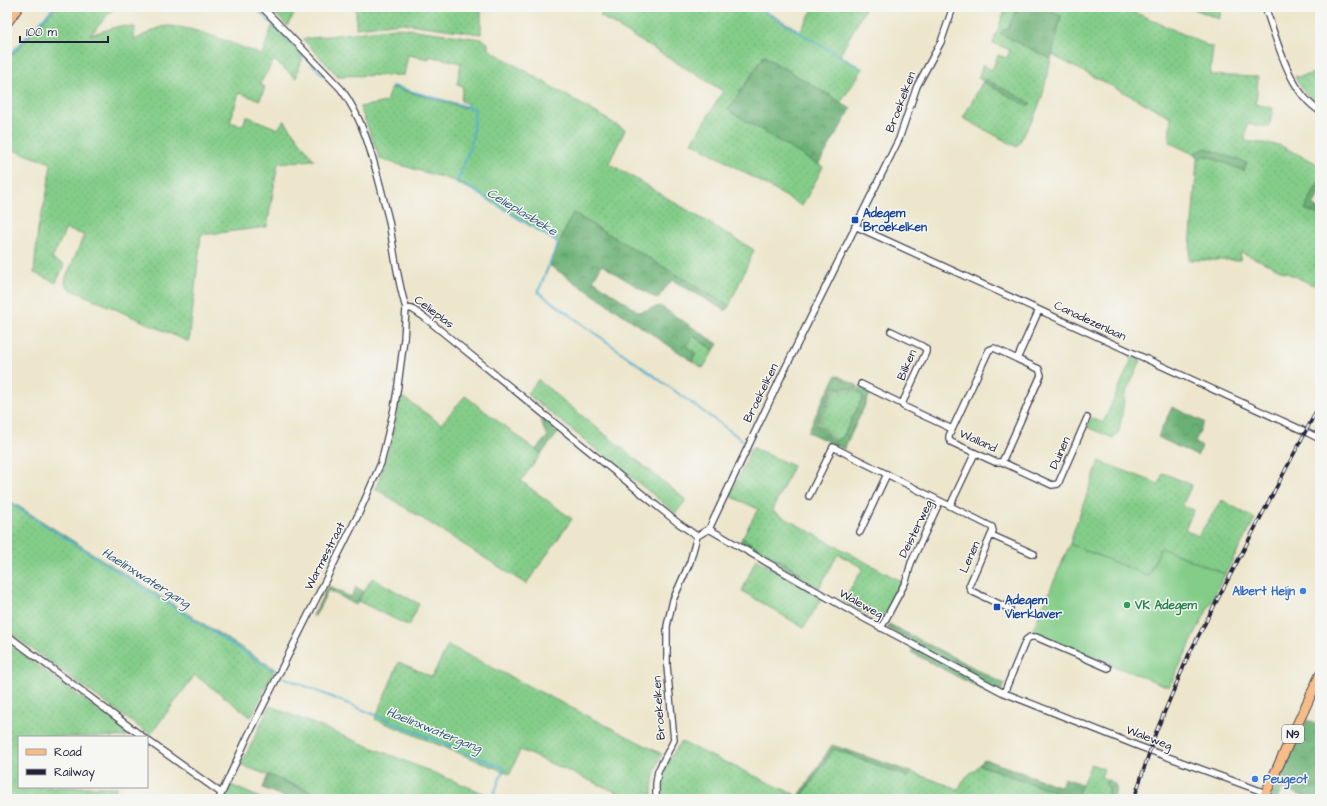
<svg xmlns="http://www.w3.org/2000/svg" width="1327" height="806" font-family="'Architects Daughter',sans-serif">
<defs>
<pattern id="grass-dots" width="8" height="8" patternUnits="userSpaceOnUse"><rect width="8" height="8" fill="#84cd89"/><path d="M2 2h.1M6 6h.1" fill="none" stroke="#72b077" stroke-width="1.8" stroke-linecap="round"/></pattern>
<pattern id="forest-crowns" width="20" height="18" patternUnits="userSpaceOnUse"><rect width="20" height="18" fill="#6bb075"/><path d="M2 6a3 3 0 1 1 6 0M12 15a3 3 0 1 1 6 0" fill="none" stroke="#588f61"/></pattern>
</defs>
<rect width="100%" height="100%" fill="#f6f6f2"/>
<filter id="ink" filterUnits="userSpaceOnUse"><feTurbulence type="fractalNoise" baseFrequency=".025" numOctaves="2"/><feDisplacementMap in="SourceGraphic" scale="8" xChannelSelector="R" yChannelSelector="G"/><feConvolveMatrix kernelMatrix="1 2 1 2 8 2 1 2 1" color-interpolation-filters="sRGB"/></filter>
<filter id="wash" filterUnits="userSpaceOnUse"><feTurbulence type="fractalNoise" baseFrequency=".012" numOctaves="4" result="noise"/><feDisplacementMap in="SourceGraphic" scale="16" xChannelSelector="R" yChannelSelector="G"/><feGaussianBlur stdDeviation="0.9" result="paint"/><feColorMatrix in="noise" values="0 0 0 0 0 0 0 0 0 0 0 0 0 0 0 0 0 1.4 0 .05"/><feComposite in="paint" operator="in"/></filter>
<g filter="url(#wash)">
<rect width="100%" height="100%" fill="#ede6cc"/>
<path fill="url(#grass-dots)" stroke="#537862" d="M56,7H115L90,35L119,26L135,27L134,40C143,36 153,30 162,27C183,21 240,47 262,55L272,26L303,56L296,78L274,60L260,84L265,87L260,100L239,93L230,122L243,126L246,116L278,129L284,120L314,160L278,163L267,227L201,235L189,342L68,288L65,283L66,277L84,235L66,229L52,259L64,265L56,283L34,273L38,228L47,193L51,163L7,148V51L13,54Z
M271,7H298L287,26L270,9Z
M356,7H481V34L402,23L356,28Z
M605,7H758L800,31L814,7H866L840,55L863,69L841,102L764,56L729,110L823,167L802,206L692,142L723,91L600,16Z
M1006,7H1018L1007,31L1001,34L1051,59L1042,97L1035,115L1017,147L963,118L983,81L978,78L983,65L992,70L998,55L1007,58L1010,50L993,43Z
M1040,7H1123L1205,44V46L1213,47L1210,75L1258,77L1256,104L1273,108L1269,127L1247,124L1245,141L1279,145L1320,165V179L1306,208L1320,216V288L1241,252L1240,260H1189L1197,162L1204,155L1244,170L1206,148L1193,154L1169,142L1171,117L1052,55L1061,16Z
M1189,7H1222L1219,19Z
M396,28L408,29L482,39L488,43V49L625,130L609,163L754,250L729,306L573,213L559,243L472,189L458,182L380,159L360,107L386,102L391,87L466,108L468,104L461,101L463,86L457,84L461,63L429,56V59L408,55L404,75L338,76L303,39Z
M1320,72V106C1307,97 1302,90 1295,76L1298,77Z
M693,336L714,350L703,368L692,361L696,354L686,346Z
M1130,354L1141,360L1125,395L1119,432L1113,438L1087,427L1091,418L1103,423L1131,361Z
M538,380L686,500L676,513L527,394Z
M835,390L858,391L863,397L844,435L836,441L819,423Z
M401,396L441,424L465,396L541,454L521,481L572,519L526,584L376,489L390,445Z
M752,447L793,466L772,511L902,582L884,616L880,619H877L843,601L863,568L838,554L819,588L798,577L800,572L742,538L758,509L730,496Z
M1099,461L1159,484L1163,473L1192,485L1182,506L1194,510L1185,529L1198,536L1222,500L1255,519L1225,574L1161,548L1148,576L1070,544L1074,530Z
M7,499L275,669L251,717L195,675L150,735L7,631Z
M756,559L822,598L804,628L742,591Z
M372,578L419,604L409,626L358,601Z
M7,643L129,733L126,737H19V787H117L110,799H7Z
M448,645L662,754C654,771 652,781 652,799H632L520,750L510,774L375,719L399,662L432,677Z
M270,706L493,797L492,799H332L241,765Z
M681,742L798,796L797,799H660C662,773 666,763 681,742Z
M834,749L908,777L911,772L958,789L967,776L980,765L1038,786L1077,796L1091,764L1104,769L1101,777L1106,779V781L1109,787L1107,797L1109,799H829L802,796Z
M231,785L260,798V799H224Z"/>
<path fill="url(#forest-crowns)" stroke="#466958" d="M1018,7H1040L1061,16L1051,59L1001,34L1002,30H1007Z
M764,56L851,109L818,165L728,110Z
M985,79L1031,103L1028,106L983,82Z
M1206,148L1247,163L1244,171L1205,155L1197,162L1198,156L1193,154Z
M1320,179V192L1313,206L1320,210V216L1305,209Z
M573,213L729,306L726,311L672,280L657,299L602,265L593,280L639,312L660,306L718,344L714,350L693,336L686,346L696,354L692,361L549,265Z
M836,375L858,386L857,389L834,388L817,423L833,440L836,441L844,435L863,397L858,391L860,387L871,392L844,449L808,432L826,393H828Z
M1172,407L1204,422L1195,442L1202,447L1197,456L1158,437Z
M543,419L559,432L541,454L536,449L548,436L545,432L541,422Z
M742,538L800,573L798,577L740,542Z
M328,586L351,597L356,587L363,591L356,605L328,590L315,616H313Z
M889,624L1005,684L998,698L911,652L916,644L887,628Z
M1307,720L1320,726V799H1309L1283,788L1277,799H1270Z
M832,745L911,772L909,777L834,749L802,796L829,799H797Z
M984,759L1061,787L1064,778L1082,784L1077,796L1075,795L1073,798L980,765Z
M268,775L317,794L315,799H289L263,788Z
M1109,780L1115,784V787L1117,788L1113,799H1109L1107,797L1109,787L1106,785V781Z"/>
<path fill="#84cd89" stroke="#537862" d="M1070,544L1148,576L1161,548L1225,574L1169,687L1106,663L1041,635L1031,634Z"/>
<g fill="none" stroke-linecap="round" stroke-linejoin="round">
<path stroke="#4fafce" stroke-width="2" d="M255,7L324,76
M757,7L861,69
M10,55L54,7
M392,86L475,109L472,142L457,183L473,190L558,243L538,292L744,441
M7,501L274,671
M283,677L504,768L492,799"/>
</g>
</g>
<g filter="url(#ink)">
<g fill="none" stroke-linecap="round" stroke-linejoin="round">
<g stroke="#403f51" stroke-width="8">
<path id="street" d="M262,7L341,89C362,117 371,151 380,185C383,197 386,209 389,221C394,250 397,280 406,308L412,309L424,317L678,523L697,536
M1265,7C1277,39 1289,93 1320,111
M855,226L1302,430L1320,439
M891,331L922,346L926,349V352L902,404L903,406L952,429
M1017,359L1039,369L1041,375L1002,462H995L951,442L949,439V436L989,350L994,348L1017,359L1039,310
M861,384L902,404
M1316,437L1320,430
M1002,462L1052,485L1058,484L1087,418
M809,496L833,447L940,501
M950,506L992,527L993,531L991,535L969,586L971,591L1010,609
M709,529L856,614L1002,692L1138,746L1266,793
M860,532L887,474
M991,535L1034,554
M881,628L906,581L911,563L940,501L950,506L975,453
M7,635L143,737
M1004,693L1026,640L1030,637H1036L1108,668
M147,740L221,793
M219,799L247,738L359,513L381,463L394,409L398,385L404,339L406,308
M656,799V784L658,771L674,740L667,666V626L673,600L690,562L697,536L709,529L782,375L899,139L917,86L941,42L953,7"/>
</g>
<g stroke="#403f51" stroke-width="11">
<path id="primary" d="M1263,799L1320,675"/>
</g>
<g stroke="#403f51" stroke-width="13">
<path id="highway" d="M7,21L17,7"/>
</g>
<use href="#street" stroke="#fff" stroke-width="5.5"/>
<use href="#primary" stroke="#f7bd88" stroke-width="9"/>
<use href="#highway" stroke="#f7bd88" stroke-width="11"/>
<g stroke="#22223b" stroke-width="3.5">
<path id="rail" d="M1134,799L1156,732L1189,654L1320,404"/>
</g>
<use href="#rail" stroke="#f6f6f2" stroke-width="2" stroke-dasharray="6" stroke-linecap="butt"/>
</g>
</g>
<g fill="#1a4fb4" stroke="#f6f6f2" stroke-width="1.5">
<rect x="851" y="216" width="8" height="8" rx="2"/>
<rect x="993" y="603" width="8" height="8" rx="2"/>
</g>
<g fill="#3f7fe0" stroke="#f6f6f2" stroke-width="1.5">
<circle cx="1303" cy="591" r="4"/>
<circle cx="1255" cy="779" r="4"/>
</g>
<circle fill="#2e9e5b" stroke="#f6f6f2" stroke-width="1.5" cx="1127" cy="605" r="4"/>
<g text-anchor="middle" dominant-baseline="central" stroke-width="3" stroke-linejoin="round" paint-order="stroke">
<rect fill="#f6f6f2" stroke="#626272" stroke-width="1" x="1282" y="725" width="22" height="18" rx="3"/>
<g font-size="11" font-weight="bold" fill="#22223b">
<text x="1293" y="734">N9</text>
</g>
<g font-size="12" fill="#22223b" stroke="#f6f6f2">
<text transform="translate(901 102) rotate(-69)">Broekelken</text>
<text transform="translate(434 312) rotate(37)">Celieplas</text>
<text transform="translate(1090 321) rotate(25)">Canadezenlaan</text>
<text transform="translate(907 365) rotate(-67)">Bilken</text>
<text transform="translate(761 393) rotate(-64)">Broekelken</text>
<text transform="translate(978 441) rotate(24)">Walland</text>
<text transform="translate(1060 453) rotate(-66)">Duinen</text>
<text transform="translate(916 529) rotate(-64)">Deisterweg</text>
<text transform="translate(325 556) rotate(-63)">Warmestraat</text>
<text transform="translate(970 557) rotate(-66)">Lenen</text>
<text transform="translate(861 604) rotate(29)">Waleweg</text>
<text transform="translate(659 708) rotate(-94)">Broekelken</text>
<text transform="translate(1149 738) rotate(21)">Waleweg</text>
</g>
<g font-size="12" font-weight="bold" fill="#164399" stroke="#f6f6f2" text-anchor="start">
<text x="863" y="213">Adegem<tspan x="863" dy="14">Broekelken</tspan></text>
<text x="1005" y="600">Adegem<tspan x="1005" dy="14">Vierklaver</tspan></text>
</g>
<g font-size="12" font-weight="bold" fill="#366cbe" stroke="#f6f6f2" text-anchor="end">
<text x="1295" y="591">Albert Heijn</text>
<text x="1263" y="779" text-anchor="start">Peugeot</text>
</g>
<g font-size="12" font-weight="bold" fill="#27864d" stroke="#f6f6f2" text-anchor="start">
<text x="1135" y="605">VK Adegem</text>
</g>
<g font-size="13" font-style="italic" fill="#345a76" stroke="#f6f6f2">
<text transform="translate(522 212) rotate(31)">Celieplasbeke</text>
<text transform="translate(146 578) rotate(32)">Haelinxwatergang</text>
<text transform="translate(434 730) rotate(22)">Haelinxwatergang</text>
</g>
</g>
<rect width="1327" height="806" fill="none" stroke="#f6f6f2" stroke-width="24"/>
<rect x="18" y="736" width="130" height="52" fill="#f6f6f2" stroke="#a1a1a9"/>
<rect x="26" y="749" width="20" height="6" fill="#f7bd88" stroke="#a1a1a9"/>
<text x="54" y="756" font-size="12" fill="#22223b">Road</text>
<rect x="26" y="769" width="20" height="6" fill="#22223b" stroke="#a1a1a9"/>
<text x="54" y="776" font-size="12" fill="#22223b">Railway</text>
<path d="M20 36v6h88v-6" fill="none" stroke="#22223b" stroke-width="2"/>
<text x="26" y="36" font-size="12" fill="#22223b" stroke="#f6f6f2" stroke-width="3" paint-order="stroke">100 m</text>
</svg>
